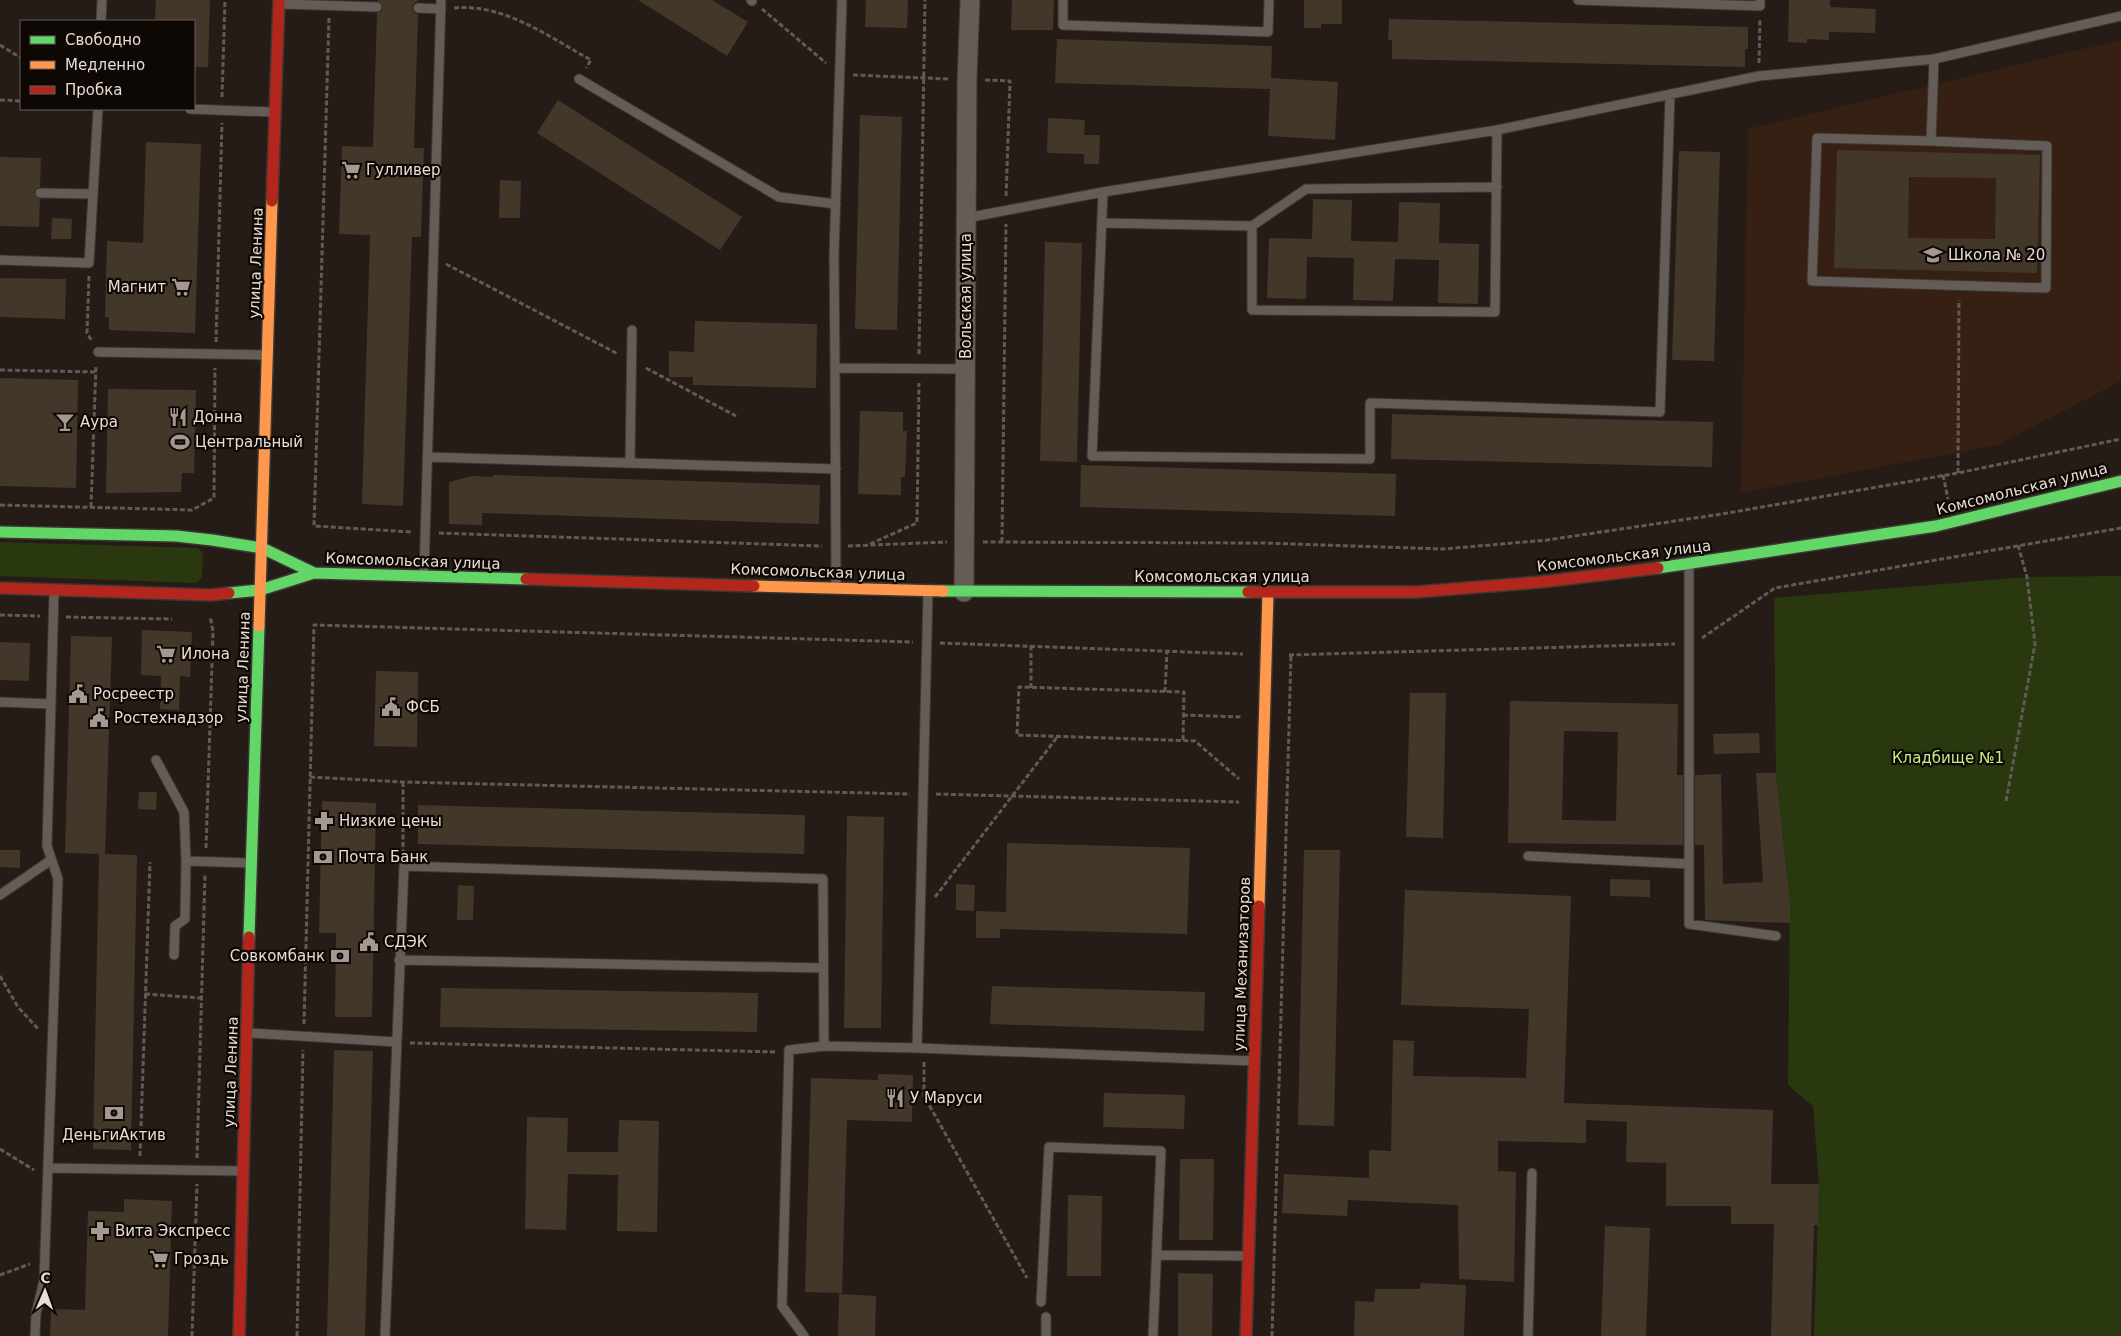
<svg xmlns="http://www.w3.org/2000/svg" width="2121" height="1336" font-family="'DejaVu Sans',sans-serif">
<rect width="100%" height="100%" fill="#251c17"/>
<path fill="#352013" d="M2121,40V381L1998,445L1741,493L1748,129Z"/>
<path fill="#2a380f" d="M0,542L198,548L203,553L202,577L197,583L0,576Z
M2121,576V1336H1814L1819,1184L1813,1106L1788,1085L1790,902L1776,773L1774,598L2027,577Z"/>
<path fill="#43372a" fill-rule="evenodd" d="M156,0H210L208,67H194V21H155Z
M377,0H419L413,4L412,8L414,13L418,14L414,148H424L421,237H412L403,506L362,504L370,235L339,234L342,146L373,147L377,13L382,11L383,7Z
M638,0H712L748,22L727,56Z
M866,0H908L907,28L865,27Z
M1012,0H1054L1053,30H1011Z
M1304,0H1342V24H1321V28H1304Z
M1789,0H1830V7L1876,9L1875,33L1829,32V40L1807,39V43L1788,42Z
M1389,19L1748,27V49H1745V67L1392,59V40H1388Z
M1057,39L1272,46L1271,78L1338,82L1335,140L1268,136L1270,89L1055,83Z
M558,100L742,217L720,250L537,133Z
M860,115L902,117L897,330L855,329Z
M1048,118L1085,120L1084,135H1100L1099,164H1084V154L1047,153Z
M146,142L201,144L195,333L109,330V317H105L107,241L143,243Z
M1837,150L2040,155L2037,273L1834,268ZM1909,177L1996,178L1995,239L1908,238Z
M1679,151L1720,152L1714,361L1672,360Z
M0,157L41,158L40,187L37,188L34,192L35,196L40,199L39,227L0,226Z
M500,180L521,181L520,218H499Z
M1313,199L1352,200L1351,241L1398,242L1399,202L1440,203L1439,243L1479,244L1478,304L1438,303L1439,260L1395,259L1393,301L1353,300L1354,258L1307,257L1306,299L1267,298L1269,238L1312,239Z
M52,218L72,219L71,239H51Z
M1045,242L1082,243L1077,462L1040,461Z
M0,278L66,279L65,319L0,317Z
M695,321L817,324L816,388L693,385V377H669V351L694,352Z
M0,378L78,380L76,488L0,486Z
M108,389L196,390L194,473H182L181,492L106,493Z
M860,411L903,412V431H907L905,477H901V495L858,494Z
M1392,414L1713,422L1712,467L1391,459Z
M1081,465L1396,474L1395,516L1080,507Z
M493,475L820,485L819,524L482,513V525L449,524V482L472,476L493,477Z
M142,630L192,632L190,677L180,676L179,710L160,709L161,676L141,675Z
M71,636L112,637L105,854L65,853Z
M0,642L30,643L29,681L0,680Z
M376,671L418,672L417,747L374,746Z
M1410,693H1446L1443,838L1406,837Z
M1510,701L1678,704L1677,775H1683V845L1508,843ZM1564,731L1618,732L1616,821L1562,820Z
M1759,733L1760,753L1714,754L1713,734Z
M1756,773H1776L1790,902V923L1705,920L1704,845H1695V775L1721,774L1723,884L1763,882Z
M139,792H157L156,810L138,809Z
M322,801L376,803L372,1017H335L336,933H319Z
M418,805L805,815L804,854L418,844Z
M847,816L884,817L881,1028H844Z
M1007,843L1190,848L1187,934L1000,929V938H976V911L1006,912Z
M0,850H20V868L0,867Z
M1304,850H1340L1334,1126L1298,1125Z
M99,854L137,855L131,1150L93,1149Z
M1610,879L1650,880V897L1610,896Z
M956,884L975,885L974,911L956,910Z
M458,885L474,886L473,920H457Z
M1405,890L1571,896L1564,1103L1773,1110L1771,1184H1819L1818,1225H1814L1811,1336H1771L1774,1224H1731V1206H1666V1163L1626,1162L1627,1122L1586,1120V1143L1498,1141V1171L1516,1172L1514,1282L1459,1279L1458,1205L1348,1200L1347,1216L1282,1213L1284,1174L1369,1178V1150L1391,1151L1393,1040L1414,1041L1413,1076L1526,1078L1529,1009L1401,1005Z
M992,986L1205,992L1204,1031L990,1024Z
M441,988L758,993L757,1032L440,1027Z
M334,1050L373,1051L365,1336H327Z
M878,1074L913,1075L912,1122L847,1120L842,1293L805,1292L811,1078L878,1080Z
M1104,1093L1185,1095L1184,1129L1103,1127Z
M527,1117L568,1118L567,1152H618L619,1120L659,1121L657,1232L617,1231L618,1175L568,1174L566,1230L525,1229Z
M1180,1159H1214L1213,1240H1179Z
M1068,1195L1102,1196L1101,1276H1067Z
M124,1199L172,1201L168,1336H50L51,1309L85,1310L88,1211L124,1212Z
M1605,1226L1650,1228L1646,1336H1601Z
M1178,1273L1213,1274L1212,1336H1178Z
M1421,1283L1466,1285L1464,1336H1354L1355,1301L1374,1302L1375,1289H1420Z
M839,1294L876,1296L875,1336H838Z"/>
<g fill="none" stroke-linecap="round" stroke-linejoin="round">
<g stroke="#3d3732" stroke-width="11">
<path id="lane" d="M751,0L752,1
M842,0L834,255L835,368L965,369
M1063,0V25L1268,32L1269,0
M1578,0L1760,6V0
M282,4L377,7
M418,8L441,9
M101,21L102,0
M579,79L779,197L836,204
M190,109L273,112
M1931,141L1817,138L1812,281L2046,288L2047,146L1931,141L1934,59
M1103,192L1092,456L1370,459V403L1660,412L1670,94
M40,193L93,194
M966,218L1103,192L1497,130L1759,76L1934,59L2121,16
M1102,223L1252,226V310L1495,312L1497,130
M1252,226L1306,189L1497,187
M0,260L89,263L98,109
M98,352L266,355
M835,368L836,587
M427,457L836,469
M630,463L632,330
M1689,567V924L1776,936
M424,573L441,0
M928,593L917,1048L1253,1061
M0,702L51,704
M156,760L184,812L186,861
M1528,856L1689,864
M0,895L51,860
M174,955L175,926L185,919L186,861L249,863
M399,960L823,968
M249,1033L396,1042
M48,1168L241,1171
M1157,1255L1246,1256
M1041,1302L1049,1147L1161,1151L1153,1336
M35,1336L36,1314L44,1280L58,879L47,846L54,592
M385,1336L404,866L823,879L824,1046L917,1048
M804,1336L782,1306L789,1050L824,1046
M1046,1336V1317
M1528,1336L1532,1173"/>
</g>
<g stroke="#3d3732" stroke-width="21">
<path id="street" d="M964,592L967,80L970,0"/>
</g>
<g stroke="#3d3732" stroke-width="14">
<path id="fast" d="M0,532L176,536L212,540L262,548L314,573
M1658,568L1936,526L2121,481
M943,591L1248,592
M229,593L260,590L314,573L526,579
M249,937L259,626"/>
</g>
<g stroke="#3d3732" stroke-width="14">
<path id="slow" d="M754,586L943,591
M259,626L272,201
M1259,906L1268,592"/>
</g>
<g stroke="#3d3732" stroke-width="14">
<path id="jam" d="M272,201L279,0
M526,579L754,586
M0,588L211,595L229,593
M1248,592H1416L1541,582L1658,568
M239,1336L249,937
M1246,1336L1259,906"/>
</g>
<path stroke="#615a56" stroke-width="3" stroke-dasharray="5 2.5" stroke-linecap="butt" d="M454,8C504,3 549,37 591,60L586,68
M762,9L826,63
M329,18L314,526L412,532
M0,45L21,58
M1759,63L1760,19
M853,75L949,79
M985,80L1010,81L1006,198
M222,97L225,0
M0,100L21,101
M446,264L618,354
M89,276L87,333L92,341
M216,342L222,123
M919,354L925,0
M646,368L736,416
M0,370L95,372
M1958,473L1959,300
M1943,475L1948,499
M0,505L192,510L214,498L215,368
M91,507L96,365
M439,533L822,546
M983,542L1263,543L1444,549L1547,540L1722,514L1958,473L2121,439
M1002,542L1006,224
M870,544L917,523L919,383
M848,546L947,542
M0,615L40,616
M66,617L172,619
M1702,638L1775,588L2121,528
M940,643L1243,654
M1289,655L1675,644
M1031,688V646
M1165,692L1167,651
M1183,715L1243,717
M1183,740L1184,692L1019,687L1017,735L1195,741L1239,779
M310,777L403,782L910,794
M403,782V853
M936,794L1239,802
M2006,801L2035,644L2027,577L2018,545
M206,848L213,632L211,620H209
M935,897L1058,736
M0,976L18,1007L39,1030
M145,994L201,998
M304,1024L314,625L913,642
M410,1043L776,1052
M924,1062V1096L1027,1278
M0,1149L34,1170
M140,1156L150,862
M197,1158L205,874
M0,1275L30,1264
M192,1336L197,1184
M297,1336L303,1050
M1272,1336L1291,655"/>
<use href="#lane" stroke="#635c57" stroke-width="9"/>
<use href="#street" stroke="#635c57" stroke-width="19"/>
<use href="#fast" stroke="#63d668" stroke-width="11"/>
<use href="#slow" stroke="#ff974d" stroke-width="11"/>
<use href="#jam" stroke="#b3261e" stroke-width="11"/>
</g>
<defs>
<g id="supermarket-bare" transform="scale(1.5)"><path d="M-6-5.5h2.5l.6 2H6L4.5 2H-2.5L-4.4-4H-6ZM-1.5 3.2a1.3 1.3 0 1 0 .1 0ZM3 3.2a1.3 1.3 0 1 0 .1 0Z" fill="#a49992" stroke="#0e0804" stroke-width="2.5" paint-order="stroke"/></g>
<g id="school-bare" transform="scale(1.5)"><path d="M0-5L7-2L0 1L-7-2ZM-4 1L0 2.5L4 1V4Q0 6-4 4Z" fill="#a49992" stroke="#0e0804" stroke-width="2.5" paint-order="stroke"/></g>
<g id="restaurant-bare" transform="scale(1.5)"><path d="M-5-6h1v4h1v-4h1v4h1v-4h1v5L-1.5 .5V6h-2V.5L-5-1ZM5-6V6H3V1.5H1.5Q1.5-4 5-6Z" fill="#a49992" stroke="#0e0804" stroke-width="2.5" paint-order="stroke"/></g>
<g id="bar-bare" transform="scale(1.5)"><path d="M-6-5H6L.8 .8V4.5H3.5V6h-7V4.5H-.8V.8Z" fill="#a49992" stroke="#0e0804" stroke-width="2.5" paint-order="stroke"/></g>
<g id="stadium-bare" transform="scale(1.5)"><path d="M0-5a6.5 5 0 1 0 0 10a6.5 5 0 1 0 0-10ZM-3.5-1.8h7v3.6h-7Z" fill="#a49992" stroke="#0e0804" stroke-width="2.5" paint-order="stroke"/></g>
<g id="civic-bare" transform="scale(1.5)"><path d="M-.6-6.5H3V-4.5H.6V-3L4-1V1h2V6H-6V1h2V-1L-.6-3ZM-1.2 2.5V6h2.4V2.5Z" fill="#a49992" stroke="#0e0804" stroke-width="2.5" paint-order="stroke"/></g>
<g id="pharmacy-bare" transform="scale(1.5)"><path d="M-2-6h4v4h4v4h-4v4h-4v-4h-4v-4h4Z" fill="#a49992" stroke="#0e0804" stroke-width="2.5" paint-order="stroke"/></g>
<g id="bank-bare" transform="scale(1.5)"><path d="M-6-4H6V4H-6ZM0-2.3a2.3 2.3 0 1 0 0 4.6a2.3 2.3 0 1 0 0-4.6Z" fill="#a49992" stroke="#0e0804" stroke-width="2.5" paint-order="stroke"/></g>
</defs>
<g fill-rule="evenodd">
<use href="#supermarket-bare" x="351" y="170"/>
<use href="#school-bare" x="1933" y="255"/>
<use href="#supermarket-bare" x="181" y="287"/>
<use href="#restaurant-bare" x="178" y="417"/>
<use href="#bar-bare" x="65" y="422"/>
<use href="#stadium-bare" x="180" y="442"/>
<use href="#supermarket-bare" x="166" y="654"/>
<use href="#civic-bare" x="78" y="694"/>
<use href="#civic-bare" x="391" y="707"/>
<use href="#civic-bare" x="99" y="718"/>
<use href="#pharmacy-bare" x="324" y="821"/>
<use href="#bank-bare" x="323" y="857"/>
<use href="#civic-bare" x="369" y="942"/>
<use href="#bank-bare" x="340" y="956"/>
<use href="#restaurant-bare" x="895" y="1098"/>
<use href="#bank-bare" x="114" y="1113"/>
<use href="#pharmacy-bare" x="100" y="1231"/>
<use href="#supermarket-bare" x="159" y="1259"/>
</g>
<g text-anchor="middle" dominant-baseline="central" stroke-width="4.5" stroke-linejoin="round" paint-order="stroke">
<g font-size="15" fill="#e8ddd5" stroke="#0e0804" text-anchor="start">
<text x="366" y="170">Гулливер</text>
<text x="1948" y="255">Школа № 20</text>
<text x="166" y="287" text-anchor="end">Магнит</text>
<text x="193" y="417">Донна</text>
<text x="80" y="422">Аура</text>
<text x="195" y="442">Центральный</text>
<text x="181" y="654">Илона</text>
<text x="93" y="694">Росреестр</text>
<text x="406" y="707">ФСБ</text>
<text x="114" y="718">Ростехнадзор</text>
<text x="339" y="821">Низкие цены</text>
<text x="338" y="857">Почта Банк</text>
<text x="384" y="942">СДЭК</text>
<text x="325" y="956" text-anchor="end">Совкомбанк</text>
<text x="910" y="1098">У Маруси</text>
<text x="114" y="1135" text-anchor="middle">ДеньгиАктив</text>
<text x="115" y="1231">Вита Экспресс</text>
<text x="174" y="1259">Гроздь</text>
</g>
<g font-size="15" fill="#e8ddd5" stroke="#0e0804">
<text transform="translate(256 263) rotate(-88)">улица Ленина</text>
<text transform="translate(966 296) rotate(-90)">Вольская улица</text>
<text transform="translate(2022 489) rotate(-14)">Комсомольская улица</text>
<text transform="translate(1624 556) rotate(-7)">Комсомольская улица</text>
<text transform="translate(413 561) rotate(2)">Комсомольская улица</text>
<text transform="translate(818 572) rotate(2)">Комсомольская улица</text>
<text x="1222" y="577">Комсомольская улица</text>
<text transform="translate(243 667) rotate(-88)">улица Ленина</text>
<text transform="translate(1242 964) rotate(-88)">улица Механизаторов</text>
<text transform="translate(231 1072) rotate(-88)">улица Ленина</text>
</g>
<g font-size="15" fill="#c3ed86" stroke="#0e0804">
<text x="1948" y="758">Кладбище №1</text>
</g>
</g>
<rect x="20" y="20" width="175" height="90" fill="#0e0804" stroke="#655d58"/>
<rect x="30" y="36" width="25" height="8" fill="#63d668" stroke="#655d58"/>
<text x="65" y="45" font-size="15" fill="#e8ddd5">Свободно</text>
<rect x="30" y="61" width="25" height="8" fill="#ff974d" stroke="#655d58"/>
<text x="65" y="70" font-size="15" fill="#e8ddd5">Медленно</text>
<rect x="30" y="86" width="25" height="8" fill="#b3261e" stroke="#655d58"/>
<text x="65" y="95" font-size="15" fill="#e8ddd5">Пробка</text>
<g transform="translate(45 1291) rotate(2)" stroke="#0e0804" stroke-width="4" paint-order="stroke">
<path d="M0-4L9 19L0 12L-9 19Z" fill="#e8ddd5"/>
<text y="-8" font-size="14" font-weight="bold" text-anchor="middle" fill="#e8ddd5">С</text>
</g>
</svg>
